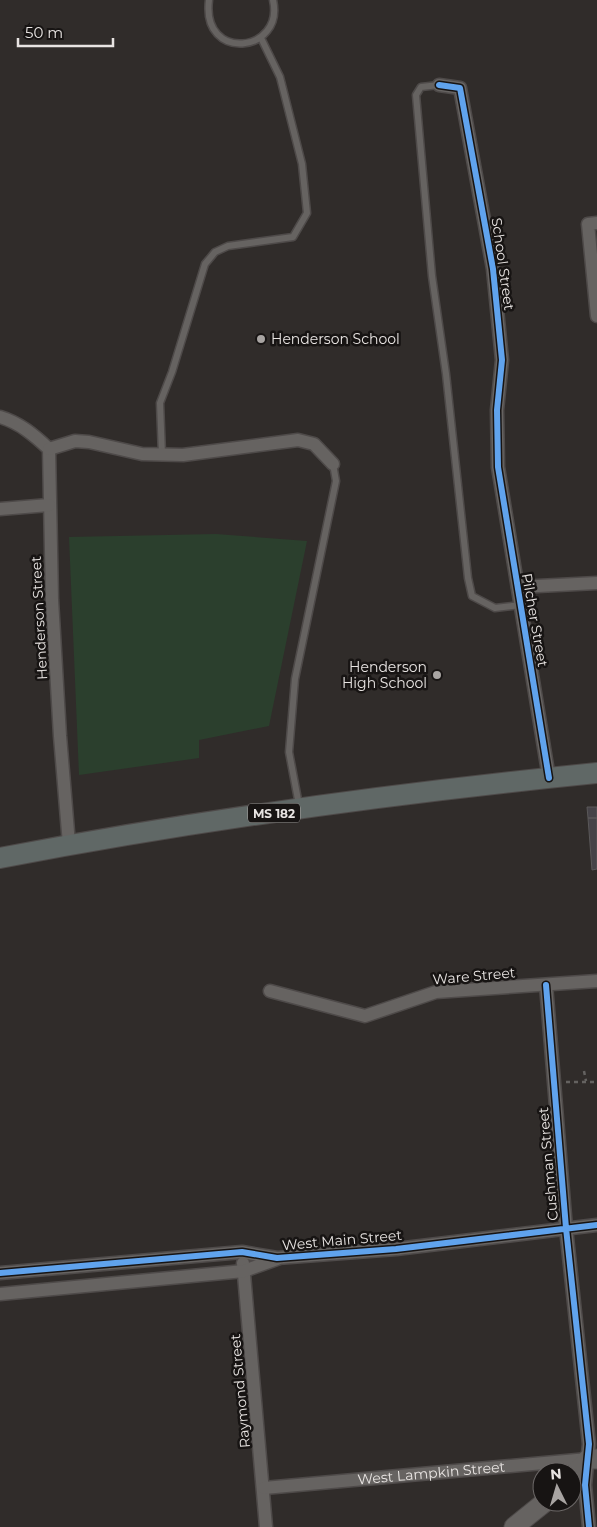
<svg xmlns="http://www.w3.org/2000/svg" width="597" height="1527" font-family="Montserrat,sans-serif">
<rect width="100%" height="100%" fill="#302c2a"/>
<path fill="#2b3f2d" d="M216,534L307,541L269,726L199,740V758L79,775L69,537Z"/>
<path fill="#464348" stroke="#5a5859" d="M587,807H597V818H588Z
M588,818H597V869L592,870Z"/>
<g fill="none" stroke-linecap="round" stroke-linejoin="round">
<g stroke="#4e4a49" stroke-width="9">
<path id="lane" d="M209,0C201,63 285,53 273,0
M439,85L421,87L416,95L432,276L446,374L468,578L472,596L495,608L521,605
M162,455L160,403L172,372L205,264L215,252L228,246L293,237L307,213L302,164L280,77L261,38
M299,805L289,752L295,679L336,481L333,464"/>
</g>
<g stroke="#4e4a49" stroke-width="15">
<g id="street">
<path d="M439,85L460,88L493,269L502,360L497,410L498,467L549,778"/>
<path d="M597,223L588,224L597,316"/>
<path d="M0,417C20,423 34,435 49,449L52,600L60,736L69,844"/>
<path d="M49,449L75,441L89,442L142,454L183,455L298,440L314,444L333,464"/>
<path d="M0,509L49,505"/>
<path d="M518,587L597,583"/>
<path d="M546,985L566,1228L589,1444L585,1485L589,1527"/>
<path d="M270,991L365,1016L436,992L597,981"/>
<path d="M243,1263L266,1527"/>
<path d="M0,1273L242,1252L277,1258L396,1249L597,1225"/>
<path d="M0,1294L244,1271L277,1259"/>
<path id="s1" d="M264,1488L588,1459"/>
</g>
</g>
<g stroke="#4e4a49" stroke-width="21">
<path id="secondary" d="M572,1477L588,1459H597
M514,1527L545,1502"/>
</g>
<g stroke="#4e4a49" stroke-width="22">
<path id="primary" d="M0,858C197,820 397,793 597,773"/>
</g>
<path stroke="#646260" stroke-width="2.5" stroke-dasharray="4 4" stroke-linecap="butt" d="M584,1071L586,1081
M566,1082H597"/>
<use href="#lane" stroke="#666361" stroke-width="6"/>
<use href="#street" stroke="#666361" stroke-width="12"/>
<use href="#secondary" stroke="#666361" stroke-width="19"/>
<use href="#primary" stroke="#606866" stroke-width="20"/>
<g stroke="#171413" stroke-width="9">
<path id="cycleway" d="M439,85L460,88L493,269L502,360L497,410L498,467L549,778
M546,985L566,1228L589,1444L585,1485L589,1527
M0,1273L242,1252L277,1258L396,1249L597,1225"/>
</g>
<use href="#cycleway" stroke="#60a3ed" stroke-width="6"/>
</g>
<g fill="#a8a4a2" stroke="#171413" stroke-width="2">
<circle cx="261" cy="339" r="5"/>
<circle cx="437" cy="675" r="5"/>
</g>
<g text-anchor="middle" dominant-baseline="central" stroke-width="5" stroke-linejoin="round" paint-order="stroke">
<rect fill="#171413" stroke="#a9a6a4" stroke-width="1" x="248" y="803.5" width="52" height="19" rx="4"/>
<g font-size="12" font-weight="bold" fill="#e8e4e2">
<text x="274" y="813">MS 182</text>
</g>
<g font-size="14" fill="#e8e4e2" stroke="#171413">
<text transform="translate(503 264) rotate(82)">School Street</text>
<text transform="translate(39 618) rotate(-93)">Henderson Street</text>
<text transform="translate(535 620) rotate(80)">Pilcher Street</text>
<text transform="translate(474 976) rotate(-5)">Ware Street</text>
<text transform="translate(548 1164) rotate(-95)">Cushman Street</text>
<text transform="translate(342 1240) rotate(-5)">West Main Street</text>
<text transform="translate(240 1391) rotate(-95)">Raymond Street</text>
<text stroke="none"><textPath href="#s1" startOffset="168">West Lampkin Street</textPath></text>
</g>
<g font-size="14" fill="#e8e4e2" stroke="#171413" text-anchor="start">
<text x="271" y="339">Henderson School</text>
<text x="427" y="667" text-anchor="end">Henderson<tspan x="427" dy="16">High School</tspan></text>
</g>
</g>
<g transform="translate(557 1487) rotate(355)"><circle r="24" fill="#171413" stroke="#6b6766"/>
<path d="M0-4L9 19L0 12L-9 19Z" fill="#a8a4a2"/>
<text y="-8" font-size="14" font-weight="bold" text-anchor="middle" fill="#e8e4e2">N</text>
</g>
<path d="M18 38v8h95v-8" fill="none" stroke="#e8e4e2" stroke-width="2.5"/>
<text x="25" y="38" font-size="15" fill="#e8e4e2" stroke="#171413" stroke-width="4" paint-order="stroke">50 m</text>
</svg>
